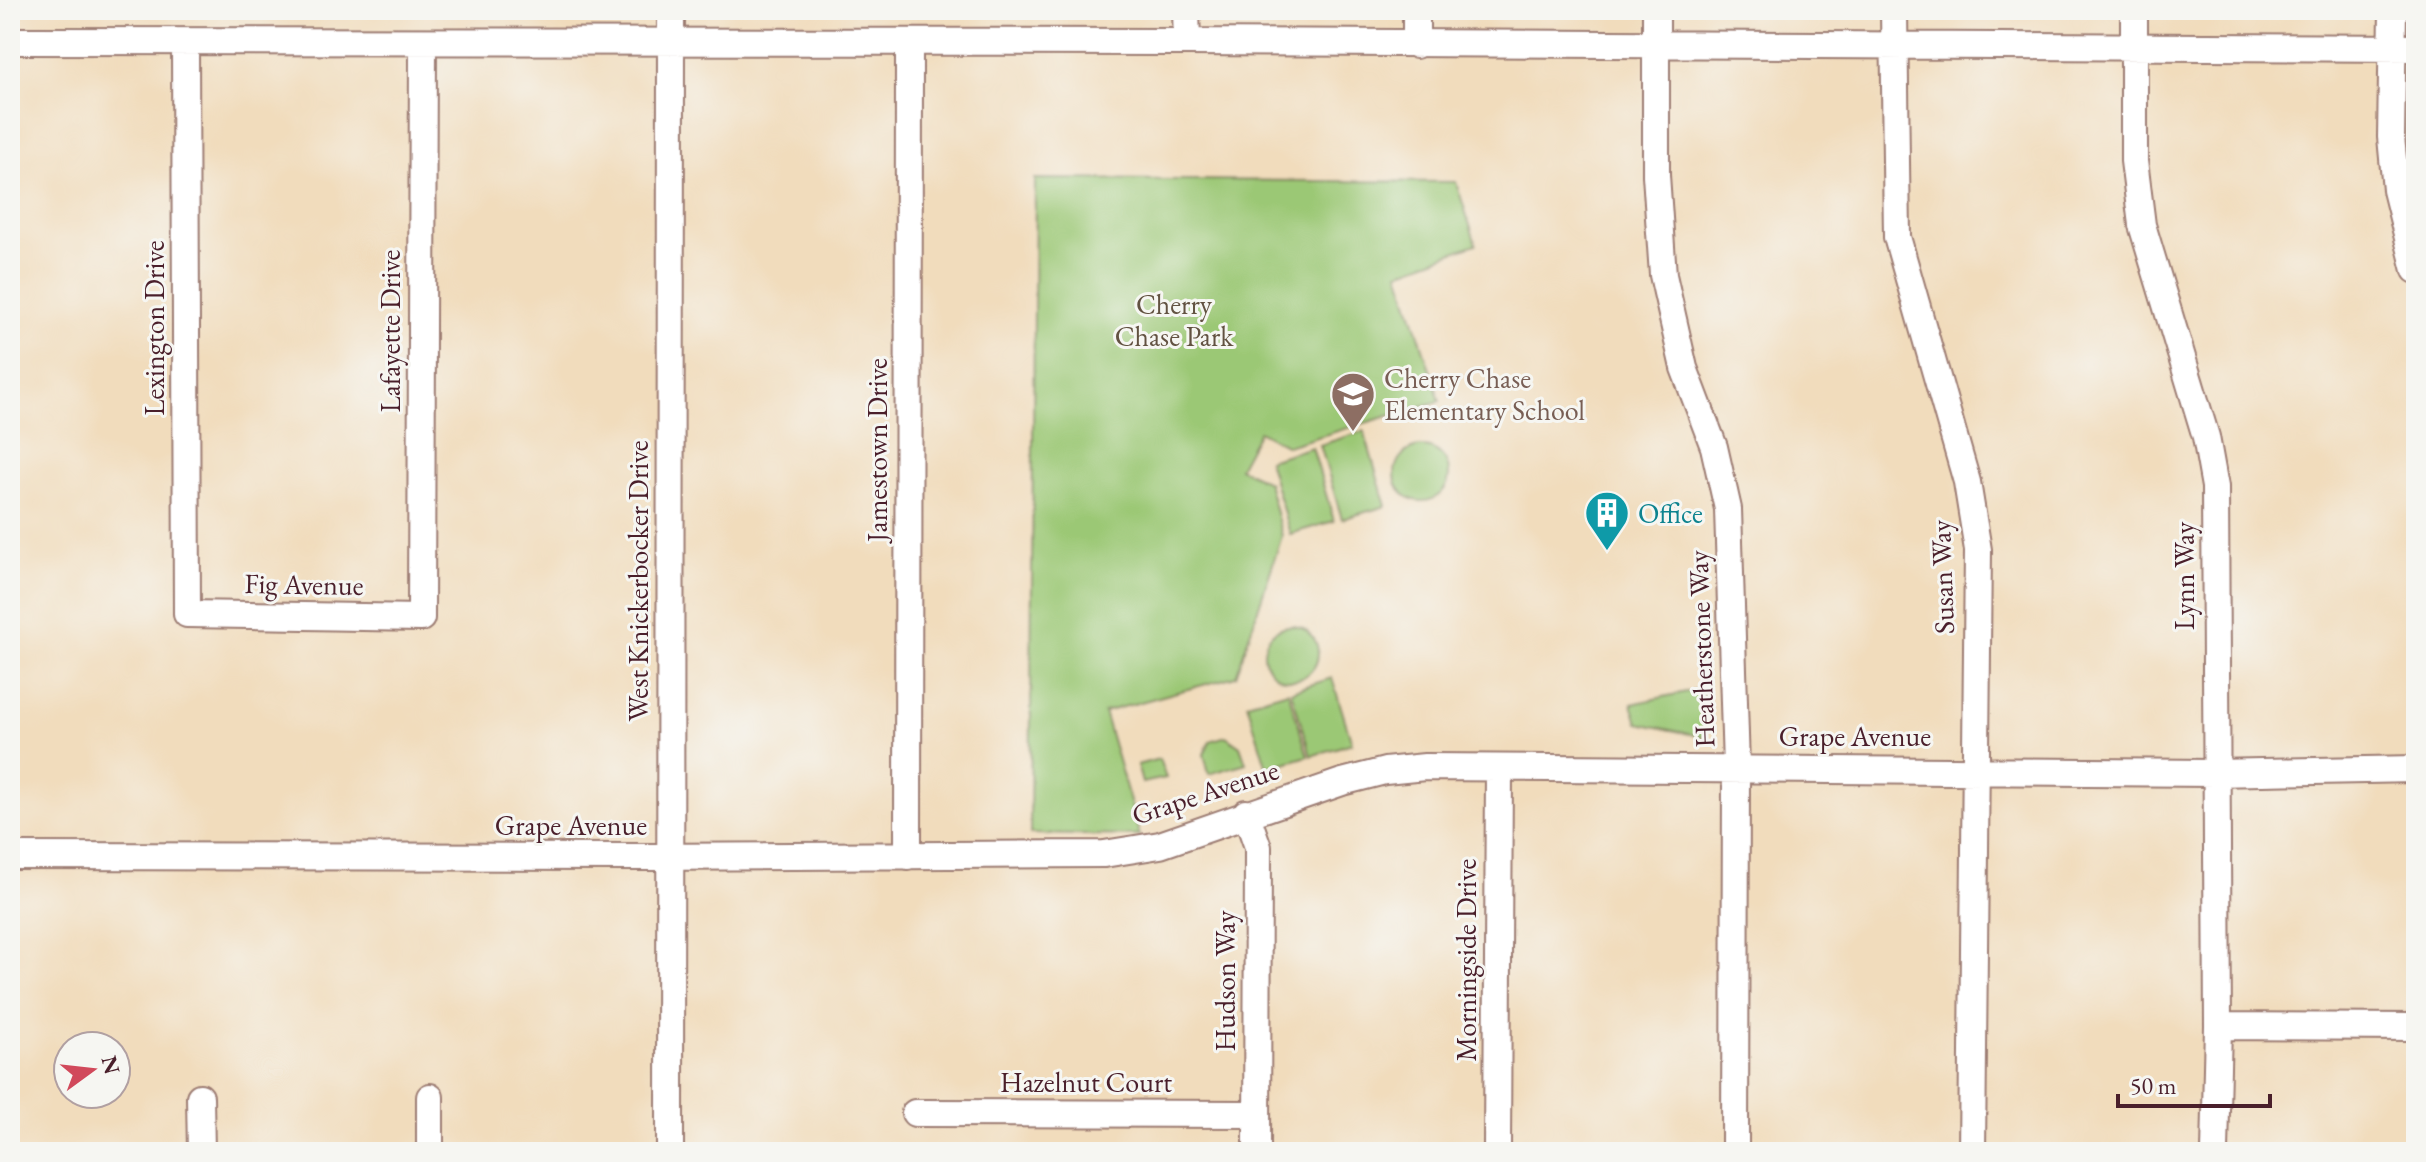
<svg xmlns="http://www.w3.org/2000/svg" width="2426" height="1162" font-family="'EB Garamond',serif">
<rect width="100%" height="100%" fill="#f6f6f2"/>
<filter id="ink" filterUnits="userSpaceOnUse"><feTurbulence type="fractalNoise" baseFrequency=".0125" numOctaves="2"/><feDisplacementMap in="SourceGraphic" scale="16" xChannelSelector="R" yChannelSelector="G"/><feConvolveMatrix kernelMatrix="1 2 1 2 8 2 1 2 1" color-interpolation-filters="sRGB"/></filter>
<filter id="wash" filterUnits="userSpaceOnUse"><feTurbulence type="fractalNoise" baseFrequency=".006" numOctaves="4" result="noise"/><feDisplacementMap in="SourceGraphic" scale="32" xChannelSelector="R" yChannelSelector="G"/><feGaussianBlur stdDeviation="1.8" result="paint"/><feColorMatrix in="noise" values="0 0 0 0 0 0 0 0 0 0 0 0 0 0 0 0 0 1.4 0 .05"/><feComposite in="paint" operator="in"/></filter>
<g filter="url(#wash)">
<rect width="100%" height="100%" fill="#f1dcbc"/>
<path fill="#9bc875" stroke="#727450" stroke-width="2" d="M1035,179L1456,182L1476,244L1399,272L1440,401L1287,446L1259,431L1239,468L1268,482L1282,536L1236,676L1104,712L1140,836L1030,834Z
M1364,431L1386,506L1342,519L1320,445Z
M1395 474a27 27 0 1 1 54 0a27 27 0 1 1-54 0Z
M1312,447L1334,521L1290,534L1268,460Z
M1264 653a27 27 0 1 1 54 0a27 27 0 1 1-54 0Z
M1332,678L1352,743L1311,756L1291,691Z
M1704,688V737L1638,723L1632,704Z
M1288,691L1308,756L1267,768L1247,703Z
M1226,736L1240,746L1246,763L1209,774L1204,754L1210,741Z
M1159,759L1166,778L1142,783L1137,765Z"/>
</g>
<g filter="url(#ink)">
<g fill="none" stroke-linecap="round" stroke-linejoin="round">
<g stroke="#9e7e74" stroke-width="30">
<path id="minor" d="M1186,10L1187,42
M1416,10V45
M1656,10V175L1663,275L1684,368L1714,447L1728,509L1736,767L1735,1152
M1894,10L1897,237L1967,482L1978,550L1972,1152
M2134,10V161L2142,225L2206,437L2215,487L2218,1026L2215,1152
M2393,10L2391,137L2396,190L2416,270
M10,41L1187,42L2416,48
M185,42L187,614L421,618L423,44
M1246,813L1258,847L1257,1152
M10,856L637,857L1104,854L1160,845L1342,782L1385,771L1425,767L2215,773L2416,769
M908,856L909,44
M2218,1026L2416,1027
M200,1097L201,1152
M430,1097V1152
M915,1113L1257,1114
M670,1152L671,10
M1497,1152L1499,768"/>
</g>
<use href="#minor" stroke="#fff" stroke-width="26"/>
</g>
</g>
<defs>
<g id="school-pin" transform="scale(2.3)"><path d="M0 17L-7.5 6A9.5 9.5 0 1 1 7.5 6Z" fill="#8d6e63" stroke="#f6f6f2"/><path d="M0-5L7-2L0 1L-7-2ZM-4 1L0 2.5L4 1V4Q0 6-4 4Z" fill="#fff"/></g>
<g id="building-pin" transform="scale(2.3)"><path d="M0 17L-7.5 6A9.5 9.5 0 1 1 7.5 6Z" fill="#0f9aa8" stroke="#f6f6f2"/><path d="M-4-6H4V6H1V3H-1V6H-4ZM-2.5-4.3h1.7v1.8h-1.7ZM.8-4.3h1.7v1.8H.8ZM-2.5-1h1.7V.8h-1.7ZM.8-1h1.7V.8H.8Z" fill="#fff"/></g>
</defs>
<g fill-rule="evenodd">
<use href="#school-pin" x="1353" y="394"/>
<use href="#building-pin" x="1607" y="513"/>
</g>
<g text-anchor="middle" dominant-baseline="central" stroke-width="6" stroke-linejoin="round" paint-order="stroke">
<g font-size="28" fill="#625241" stroke="#f6f6f2">
<text x="1174" y="304">Cherry<tspan x="1174" dy="32">Chase Park</tspan></text>
</g>
<g font-size="28" fill="#4a1f2b" stroke="#f6f6f2">
<text transform="translate(154 328) rotate(-90)">Lexington Drive</text>
<text transform="translate(390 331) rotate(-90)">Lafayette Drive</text>
<text transform="translate(877 450) rotate(-90)">Jamestown Drive</text>
<text transform="translate(2184 576) rotate(-90)">Lynn Way</text>
<text transform="translate(1942 577) rotate(-92)">Susan Way</text>
<text transform="translate(638 581) rotate(-90)">West Knickerbocker Drive</text>
<text transform="translate(304 584) rotate(1)">Fig Avenue</text>
<text transform="translate(1701 649) rotate(-92)">Heatherstone Way</text>
<text x="1855" y="736">Grape Avenue</text>
<text transform="translate(1205 792) rotate(-18)">Grape Avenue</text>
<text x="571" y="825">Grape Avenue</text>
<text transform="translate(1466 960) rotate(-90)">Morningside Drive</text>
<text transform="translate(1225 981) rotate(-90)">Hudson Way</text>
<text x="1086" y="1082">Hazelnut Court</text>
</g>
<g font-size="28" fill="#785e54" stroke="#f6f6f2" text-anchor="start">
<text x="1384" y="378">Cherry Chase<tspan x="1384" dy="32">Elementary School</tspan></text>
</g>
<g font-size="28" fill="#0d838f" stroke="#f6f6f2" text-anchor="start">
<text x="1638" y="513">Office</text>
</g>
</g>
<rect width="2426" height="1162" fill="none" stroke="#f6f6f2" stroke-width="40"/>
<g transform="translate(92 1070) rotate(75)"><circle r="38" fill="#f6f6f2" stroke="#b1a0a2" stroke-width="2"/>
<path d="M0-6L14 30L0 20L-14 30Z" fill="#d1495b"/>
<text y="-12" font-size="22" font-weight="bold" text-anchor="middle" fill="#4a1f2b">N</text>
</g>
<path d="M2118 1094v12h152v-12" fill="none" stroke="#4a1f2b" stroke-width="4"/>
<text x="2130" y="1094" font-size="24" fill="#4a1f2b" stroke="#f6f6f2" stroke-width="6" paint-order="stroke">50 m</text>
</svg>
